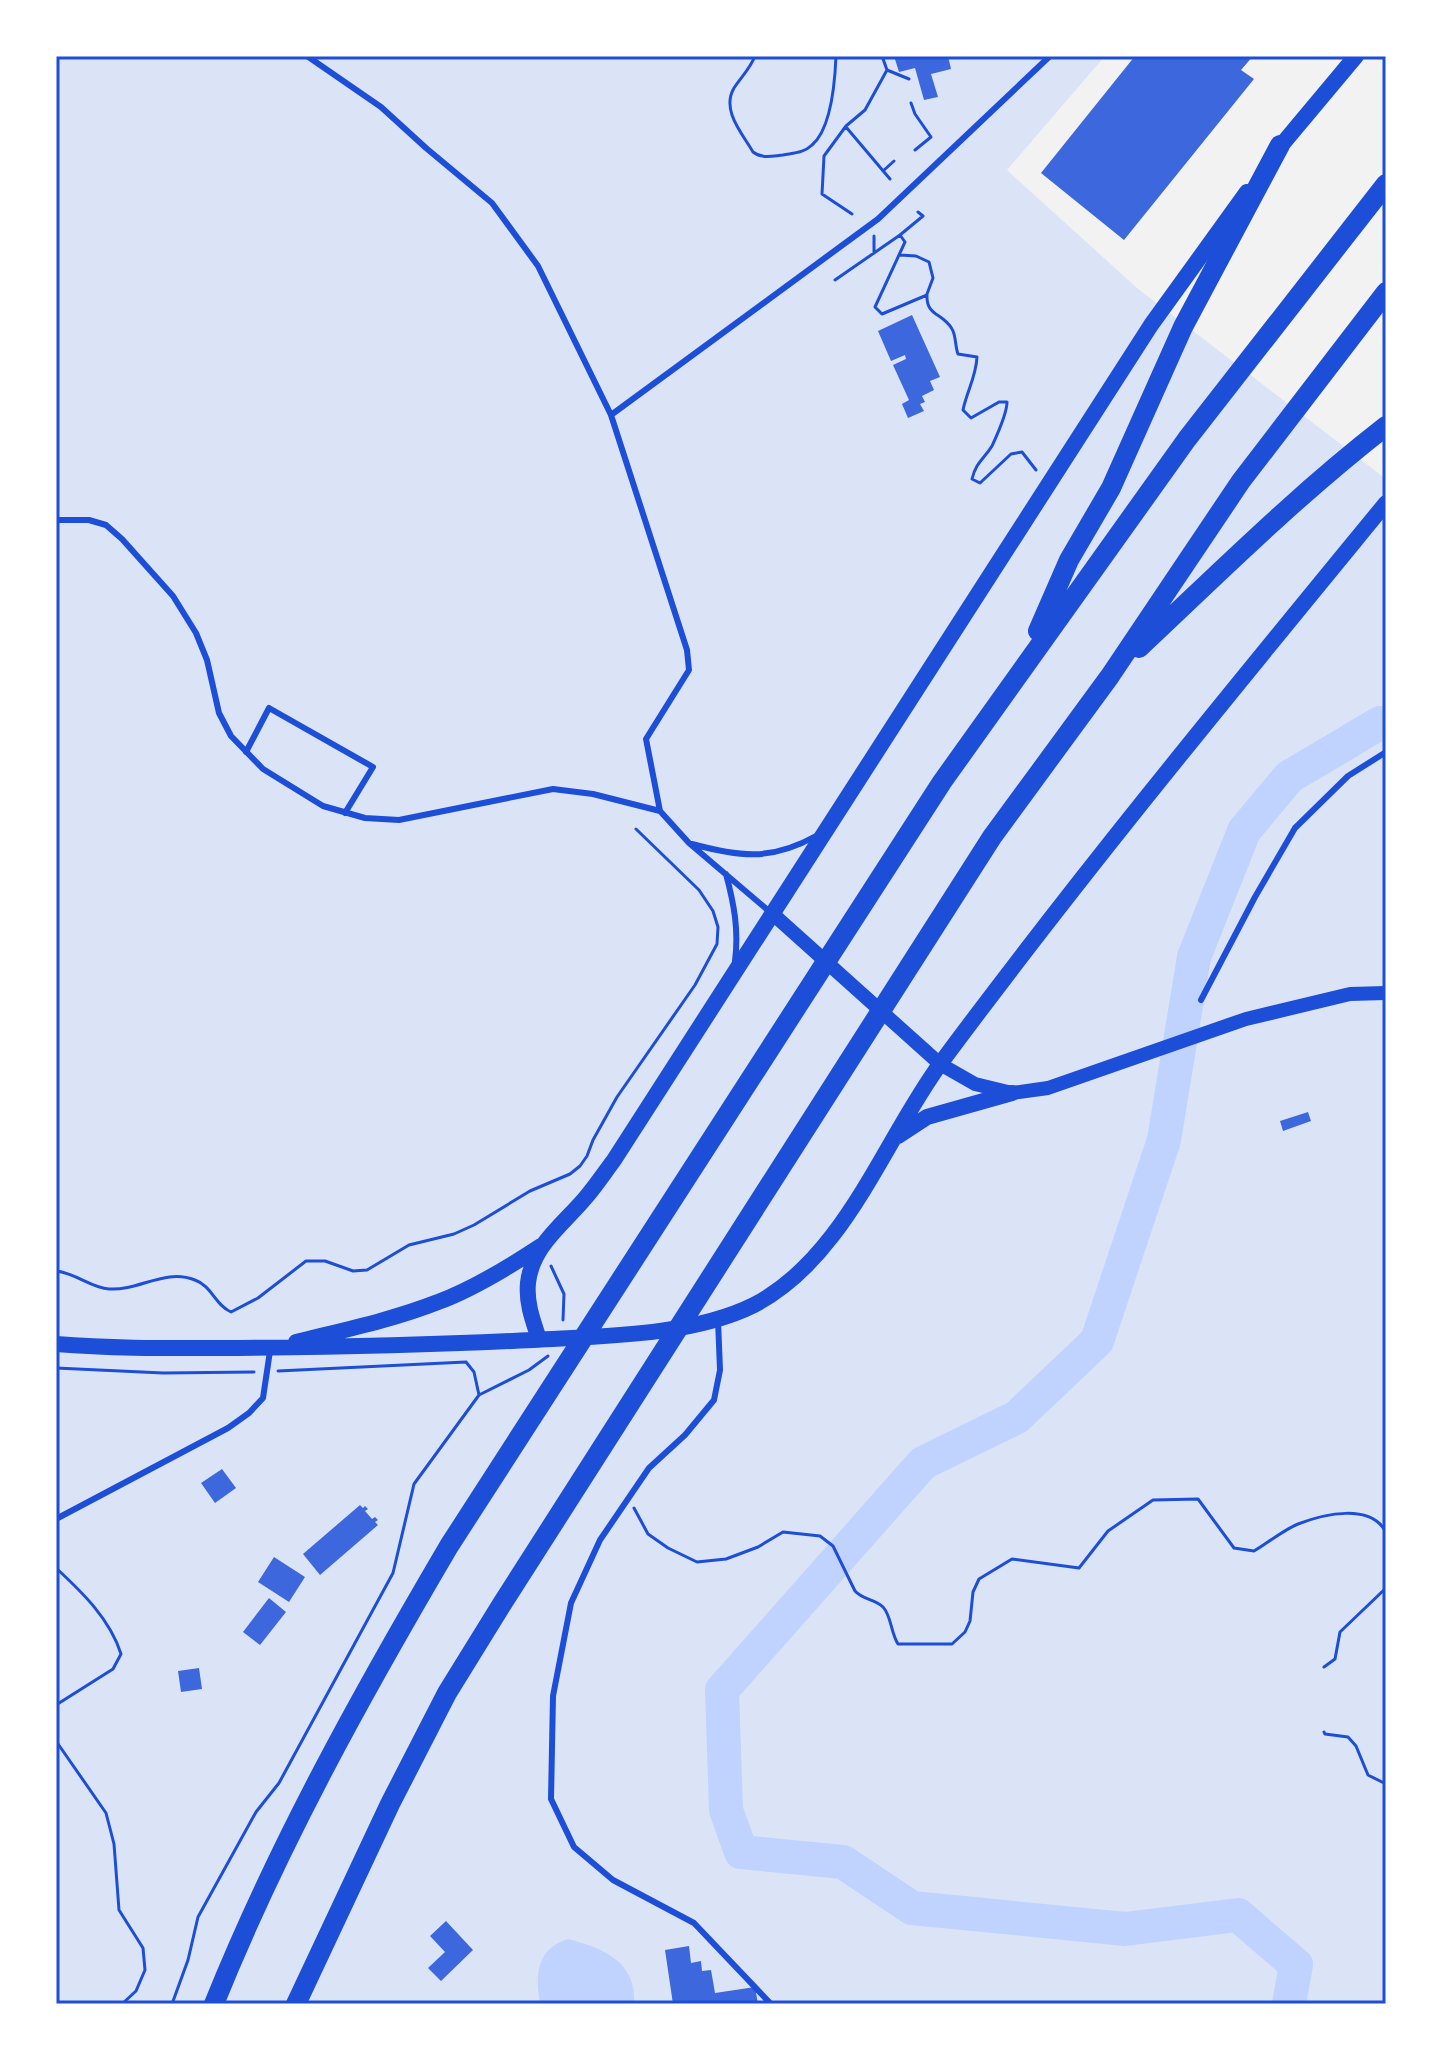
<svg xmlns="http://www.w3.org/2000/svg" width="1442" height="2060" font-family="Georgia,serif">
<rect width="100%" height="100%" fill="#f2f2f2"/>
<path fill="#dbe4f7" d="M56,56H1105L1007,170L1137,288L1386,479V2004H56Z"/>
<path fill="#bfd3fe" d="M568,1939C603,1948 637,1962 634,2004H540C535,1975 536,1949 568,1939Z"/>
<g fill="none" stroke-linecap="round" stroke-linejoin="round">
<path stroke="#bfd3fe" stroke-width="34" d="M1289,2004L1296,1965L1238,1915L1125,1929L912,1908L843,1862L741,1852L726,1810L722,1690L923,1463L1017,1417L1097,1341L1164,1140L1194,957L1244,831L1289,777L1380,723L1386,724"/>
</g>
<path fill="#3d67dc" d="M894,56H948L951,69L931,74L938,97L924,100L915,68L899,72Z
M1135,56H1253L1241,70L1254,79L1124,240L1041,173Z
M912,315L940,377L930,381L934,390L922,396L925,402L920,404L924,411L908,418L902,404L909,400L893,365L906,359L905,355L891,361L878,331Z
M1308,1112L1311,1121L1283,1131L1280,1121Z
M222,1469L236,1488L215,1503L201,1483Z
M360,1505L363,1508L365,1506L368,1509L365,1511L372,1519L375,1517L378,1520L375,1522L378,1525L320,1575L303,1554Z
M274,1557L305,1577L289,1602L258,1582Z
M269,1598L286,1612L260,1645L243,1632Z
M199,1668L202,1689L181,1692L178,1671Z
M446,1921L473,1950L441,1981L428,1968L445,1952L430,1936Z
M689,1946L691,1963L701,1961L702,1971L711,1970L715,1993L755,1987L758,2004H673L665,1950Z"/>
<g fill="none" stroke-linecap="round" stroke-linejoin="round">
<path stroke="#1d4ed8" stroke-width="3" d="M755,56C750,69 741,77 734,88C721,110 742,133 753,152C762,159 772,156 783,155C793,153 804,153 812,145C832,128 835,81 836,56
M882,56L887,70L909,79
M911,103L915,114L931,137L915,150
M846,127L890,179
M883,171L894,161
M918,212L923,216L900,235L905,242L875,307L882,314L927,295C926,316 943,313 952,329C956,335 955,346 958,354L977,357C976,377 967,391 963,410L971,418L999,402H1007C1007,414 997,435 992,446C984,459 976,462 972,479L980,483L1011,454L1022,452L1036,470
M852,214L822,194L824,156L846,126L865,110L887,70
M874,253V236
M900,255L916,256L929,262L933,278L927,294
M835,280L900,235
M551,1266L564,1294L563,1320
M56,1271C76,1273 91,1288 109,1289C139,1291 165,1268 195,1280C212,1286 215,1305 231,1312L258,1298L306,1261H325L353,1271L367,1270L409,1245L454,1234L474,1225L530,1191L570,1174L580,1166L587,1156L593,1140L617,1097L695,985L717,944L718,927L713,911L699,890L636,829
M466,1362L474,1372L479,1395
M56,1368L163,1373L254,1372
M278,1371L466,1362
M634,1508L648,1534L668,1548L697,1562L726,1559L758,1547L783,1532L820,1536L833,1546L855,1591C863,1600 875,1599 883,1607C891,1615 891,1633 898,1644H952L965,1632L970,1621L973,1592L979,1579L1012,1559L1079,1568L1108,1531L1153,1500L1198,1499L1234,1548L1254,1551C1268,1543 1283,1530 1298,1524C1324,1514 1370,1503 1386,1532
M56,1568C82,1592 110,1619 121,1654L113,1669L56,1705
M1324,1667L1335,1659L1340,1632L1386,1588
M1324,1732L1325,1734L1348,1737L1356,1746L1368,1775L1386,1784
M56,1741L106,1813L114,1844L119,1910L143,1948L145,1970L136,1991L122,2004
M82,2004H89
M172,2004L188,1960L198,1917L256,1812L279,1783L393,1573L414,1484L479,1395L529,1370L548,1356"/>
<path stroke="#1d4ed8" stroke-width="6" d="M307,56L381,107L426,148L492,203L538,266L611,415L687,650L689,670L646,739L660,811
M611,415L878,219L1050,56
M56,520H89L106,525L122,539L173,596L196,633L207,660L219,713L231,736L263,769L323,806L365,818L399,820L553,789L593,794L660,811L689,843L770,912
M246,752L269,708L373,767L345,813
M692,844C740,857 771,861 816,836
M726,874C734,904 739,930 735,961
M1201,1000L1255,897L1295,828L1348,776L1386,752
M718,1320L720,1370L714,1400L685,1435L649,1468L600,1540L571,1603L553,1696L551,1799L574,1847L613,1880L694,1923L771,2004
M56,1519L228,1428L249,1413L263,1398L270,1351"/>
<path stroke="#1d4ed8" stroke-width="14" d="M774,915L940,1064L975,1084L1012,1093L1048,1088L1246,1019L1350,994L1386,993"/>
<path stroke="#1d4ed8" stroke-width="16" d="M1274,154L1356,56
M898,1136L927,1117L1012,1093
M539,1339C533,1321 526,1303 528,1283C532,1245 565,1223 587,1196C597,1184 605,1172 614,1160L1151,325L1247,192
M296,1342C344,1330 392,1320 438,1302C471,1290 512,1265 541,1246
M56,1344C117,1349 177,1348 238,1348C337,1347 435,1345 533,1340C602,1336 692,1336 754,1305C846,1257 884,1139 943,1060C1084,870 1236,686 1386,503"/>
<path stroke="#1d4ed8" stroke-width="20" d="M1038,631L1069,560L1111,488L1183,327L1280,145
M1139,648C1221,571 1296,496 1386,426
M214,2004C278,1845 362,1694 449,1546L942,782L1187,439L1386,184
M296,2004L390,1804L447,1693L502,1604L992,837L1110,676L1241,481L1386,292"/>
</g>
<rect width="1442" height="2060" fill="none" stroke="#ffffff" stroke-width="116"/>
<rect x="58" y="58" width="1326" height="1944" fill="none" stroke="#1d4ed8" stroke-width="3"/>
</svg>
